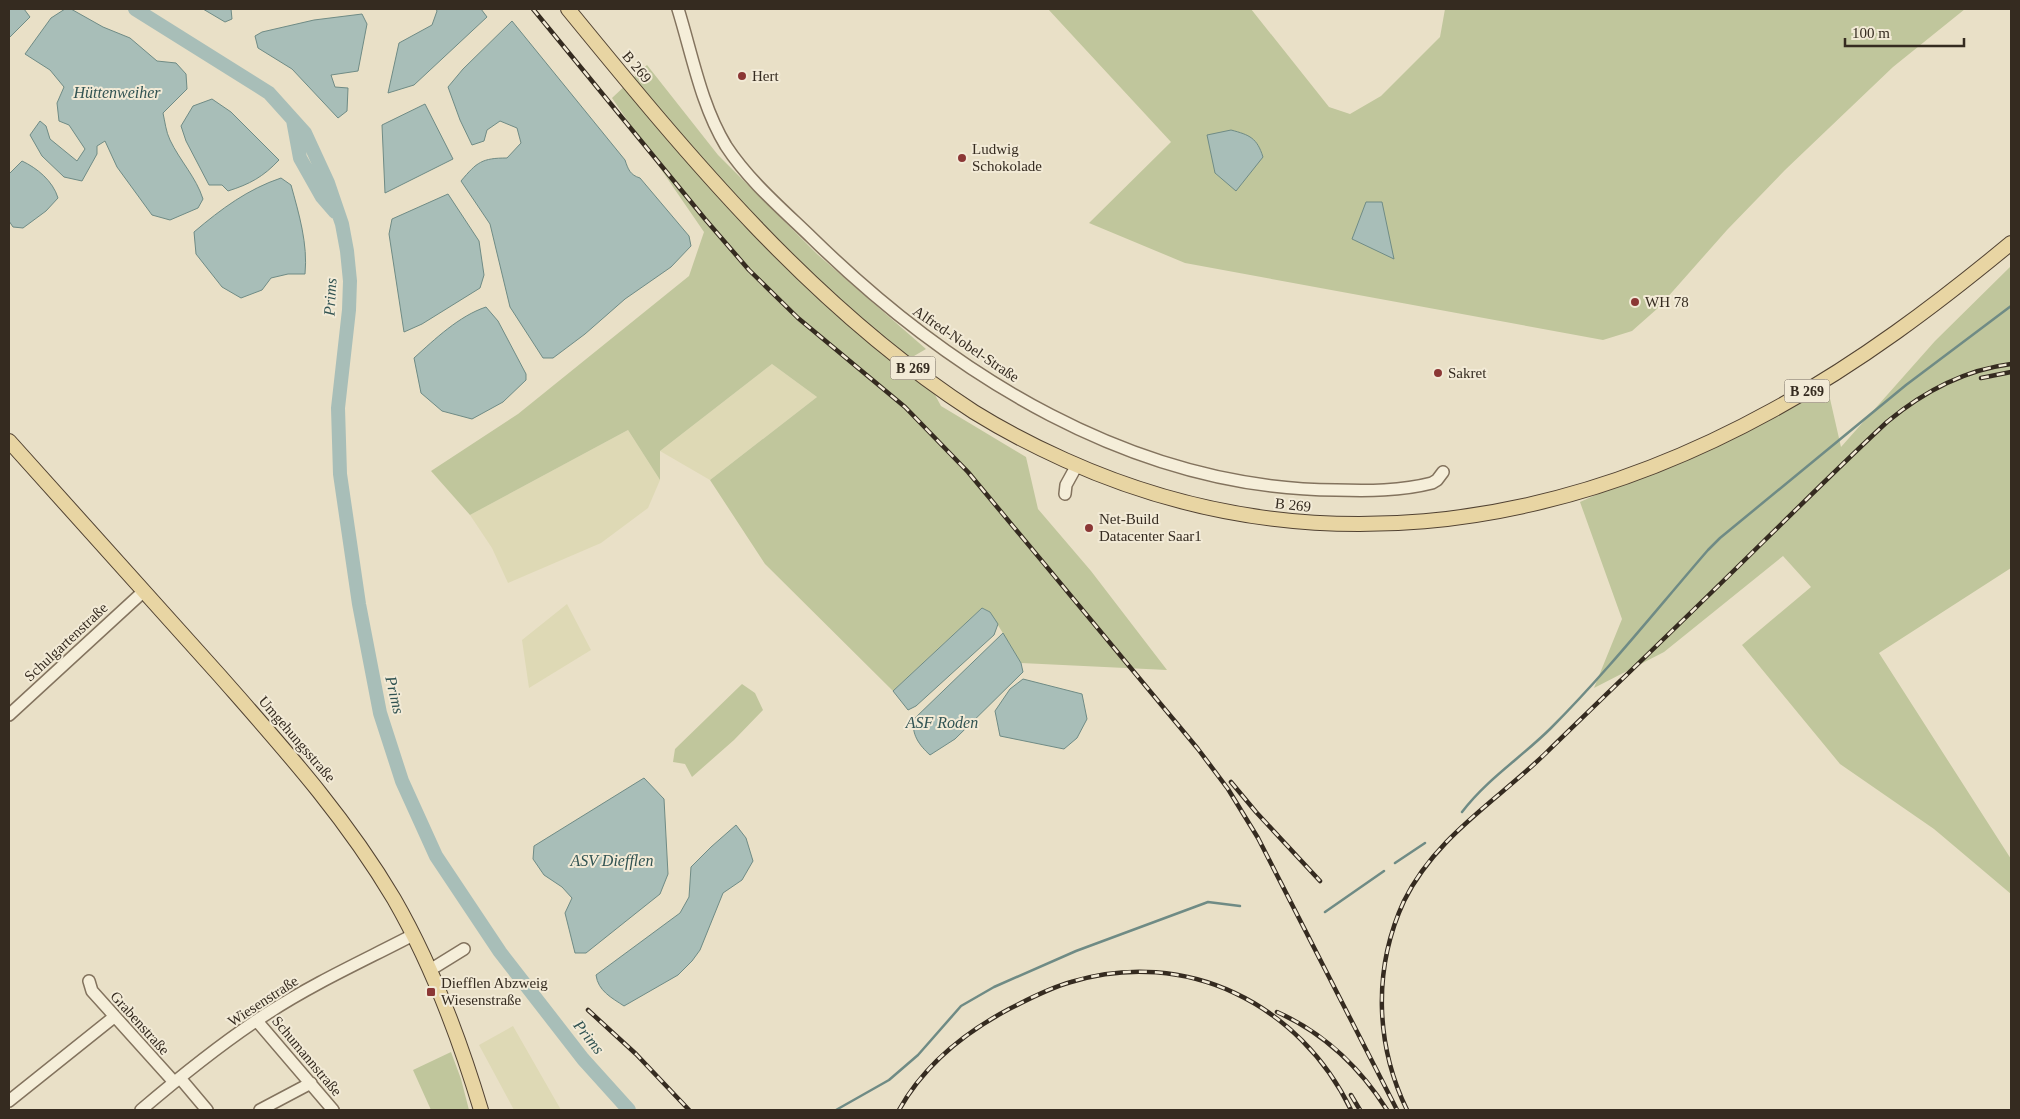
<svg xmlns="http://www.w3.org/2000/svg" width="2020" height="1119" font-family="'Times New Roman',serif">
<rect width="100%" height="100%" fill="#e9e0c7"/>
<path fill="#ded9b5" d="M772,364L817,397L710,480L660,451Z
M628,430L660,480L648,508L601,543L508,583L492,548L470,515Z
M567,604L591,650L529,688L522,640Z
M513,1026L561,1110H514L479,1045Z"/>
<path fill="#c0c69c" d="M1048,9H1251L1329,107L1350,114L1381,96L1440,37L1445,9H1965L1893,67L1785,170L1727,230L1658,308L1632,331L1603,340L1185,263L1089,223L1171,142Z
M647,65L718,155L817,254L926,349L914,356L941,406L1026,457L1038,509L1091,571L1167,670L1021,663L990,612L982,608L893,691L765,564L710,480L817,397L772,364L660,451V480L628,430L470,515L431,471L518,414L689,276L704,232L612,98Z
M2011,266V568L1879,653L2011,859V894L1934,829L1840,764L1742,645L1811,587L1783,556L1664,652L1594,688L1622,619L1580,502L1828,390L1841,447L1935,341Z
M742,684L755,693L763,710L734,740L692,777L685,764L673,762L675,749Z
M451,1052L461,1079L469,1110H431L413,1070Z"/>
<path fill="#a8beb8" stroke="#6f8b85" d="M9,9H24L30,17L9,38Z
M65,9H71L103,27L130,38L157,61L176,63L186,74L187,89L163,113C165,122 166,132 170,140C180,161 196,177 203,199L198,208L170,220L152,215L117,167L105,141L97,146V154L82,181L64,177L42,156L30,135L40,121L46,126L50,139L77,161L85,149L69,125L59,121L57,103L64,87L50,70L25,54L51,18Z
M203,9H231L232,19L225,22Z
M436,9H481L487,17L414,85L388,93L399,43L432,25L437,11Z
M362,14L367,24L358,71L331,75L335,87L348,88L347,111L338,118L292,69L258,48L255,36L262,32L314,20Z
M512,21L625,160C628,169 630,175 640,178L689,236L691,246L671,267L625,299L585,334L553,358H543L510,307L490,224L461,181C477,162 482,158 507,158L521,143L517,128L500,121L487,130L484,141L472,145L460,120L448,87L463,69Z
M212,99L231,112L279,160C263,177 250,184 228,191L222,185H209L186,141L181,126L193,106Z
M425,104L453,159L385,193L382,125Z
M1231,130C1250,135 1257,138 1263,157L1236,191L1215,173L1207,135Z
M22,161C37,168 53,181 58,198L46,211L23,228L13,227L9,221V174Z
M281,178L291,185C299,214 308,244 305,274H288L271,278L262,290L241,298L222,287L196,254L194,232C221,209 248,189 281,178Z
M448,194L479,241L484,275L480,288L422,324L404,332L389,234L392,219Z
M1366,202H1382L1394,259L1352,239Z
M486,307L498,321L526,374V380L503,402L472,419L442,411L421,393L414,358C435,339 459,316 486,307Z
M982,608L990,612L998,624L994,635L916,706L908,710L893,691Z
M1003,633L1021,663L1023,672L955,739L930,755C919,745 911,734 914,719Z
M1023,679L1082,694L1087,719L1077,738L1064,749L1000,736L995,711L1010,689Z
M644,778L664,799L668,874L660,894L586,953H575L565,913L572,898L562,887L544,875L533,859L534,846Z
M736,825L746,838L753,861L742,880L723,893L700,950L692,961L678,975L624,1006C612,998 598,991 596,975L680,913L689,897L691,867L711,847Z"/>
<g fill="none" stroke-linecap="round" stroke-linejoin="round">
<path stroke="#6f8b85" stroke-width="2.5" d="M1462,812C1487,779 1522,757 1551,728C1607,672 1656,610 1708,550L1720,538L1906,385L2011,306
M1395,863L1425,843
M1325,912L1384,871
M836,1110L889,1080L918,1055L961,1006L994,987L1076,951L1208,902L1240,906"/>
<path stroke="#a8beb8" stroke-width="14" d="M135,9L269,93L305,133L328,183L342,224L347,251L350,281L349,310L338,408L340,474L359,604L380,713L402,781L436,856L500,952L583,1059L629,1110
M293,120L300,158L322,197L335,212"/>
<g stroke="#83735e" stroke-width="14">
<path id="minor" d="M678,9C692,54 701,105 726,146C749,181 782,209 812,238C952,375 1133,489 1336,490C1368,491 1401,491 1432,483L1437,480L1443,472
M1065,494L1066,485L1077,465
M9,715L144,591
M430,970L464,949
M89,981L92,991L174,1082
M257,1021L333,1110
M180,1078L207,1110
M9,1101L114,1017
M141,1110C181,1076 224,1041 268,1013C314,983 365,960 413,935
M260,1110L311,1083"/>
</g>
<g stroke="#514232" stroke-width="16">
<path id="major" d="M568,9C689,157 812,307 974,412C1003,430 1034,446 1065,460C1302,567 1550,533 1773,410C1859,363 1936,305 2011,243
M9,441C79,519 150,597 220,676C284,749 344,815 394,899C432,965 459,1037 481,1110"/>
</g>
<use href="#minor" stroke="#f5eed9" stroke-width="11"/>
<use href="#major" stroke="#e8d5a3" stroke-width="14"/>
<g stroke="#352b20" stroke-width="4.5">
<path id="rail" d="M533,9L705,219L749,270L798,318L905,407L968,472L1198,749L1228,789L1258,838L1397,1110
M1981,378L2011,372
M1231,782L1256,812L1320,881
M588,1010L636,1054L689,1110
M1277,1012C1324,1033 1359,1066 1387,1110
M1351,1095L1360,1110
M899,1110C924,1065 964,1033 1009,1009C1029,999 1049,988 1071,982C1186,947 1300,1004 1351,1110
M1407,1110C1375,1044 1373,968 1404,901C1436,836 1497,801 1547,752C1619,682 1692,612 1764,541C1805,501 1845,461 1887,422C1923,392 1964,370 2011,364"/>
</g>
<use href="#rail" stroke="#f2ead6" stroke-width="2.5" stroke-dasharray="8" stroke-linecap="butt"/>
</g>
<g fill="#8b3735" stroke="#f2ead6" stroke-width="2">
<circle cx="742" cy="76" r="5"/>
<circle cx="962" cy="158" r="5"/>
<circle cx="1635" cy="302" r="5"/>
<circle cx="1438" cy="373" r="5"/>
<circle cx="1089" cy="528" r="5"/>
<rect x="426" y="987" width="10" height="10" rx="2.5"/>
</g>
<g text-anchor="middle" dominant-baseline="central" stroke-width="4" stroke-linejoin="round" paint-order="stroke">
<g fill="#f2ead6" stroke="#6e6457" stroke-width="1">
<rect x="890.5" y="356.5" width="45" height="23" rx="4"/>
<rect x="1784.5" y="379.5" width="45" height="23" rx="4"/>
</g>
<g font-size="14" font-weight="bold" fill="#352b20">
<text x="913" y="368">B 269</text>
<text x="1807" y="391">B 269</text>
</g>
<g font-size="15" fill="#352b20" stroke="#f2ead6">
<text transform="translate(637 67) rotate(50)">B 269</text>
<text transform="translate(966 344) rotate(34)">Alfred-Nobel-Straße</text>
<text transform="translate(1293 505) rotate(6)">B 269</text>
<text transform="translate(66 642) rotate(-43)">Schulgartenstraße</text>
<text transform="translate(297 739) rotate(49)">Umgehungsstraße</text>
<text transform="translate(263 1001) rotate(-33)">Wiesenstraße</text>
<text transform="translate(140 1023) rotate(48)">Grabenstraße</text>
<text transform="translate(307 1056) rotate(50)">Schumannstraße</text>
</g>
<g font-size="15" fill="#352b20" stroke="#f2ead6" text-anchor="start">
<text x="752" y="76">Hert</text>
<text x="972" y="149">Ludwig<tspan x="972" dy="17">Schokolade</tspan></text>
<text x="1645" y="302">WH 78</text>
<text x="1448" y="373">Sakret</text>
<text x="1099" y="519">Net-Build<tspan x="1099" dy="17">Datacenter Saar1</tspan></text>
<text x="441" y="983">Diefflen Abzweig<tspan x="441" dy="17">Wiesenstraße</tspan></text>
</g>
<g font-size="16" font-style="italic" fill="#315352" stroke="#f2ead6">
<text x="117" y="92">Hüttenweiher</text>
<text transform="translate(330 297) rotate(-87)">Prims</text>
<text transform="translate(395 695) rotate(77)">Prims</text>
<text x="942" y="722">ASF Roden</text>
<text x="612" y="860">ASV Diefflen</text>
<text transform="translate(589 1037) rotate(51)">Prims</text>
</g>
</g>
<rect width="2020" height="1119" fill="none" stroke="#352b20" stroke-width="20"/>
<path d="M1845 38v8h119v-8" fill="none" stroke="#352b20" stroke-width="2.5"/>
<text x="1852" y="38" font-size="15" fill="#352b20" stroke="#f2ead6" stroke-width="4" paint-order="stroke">100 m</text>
</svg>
